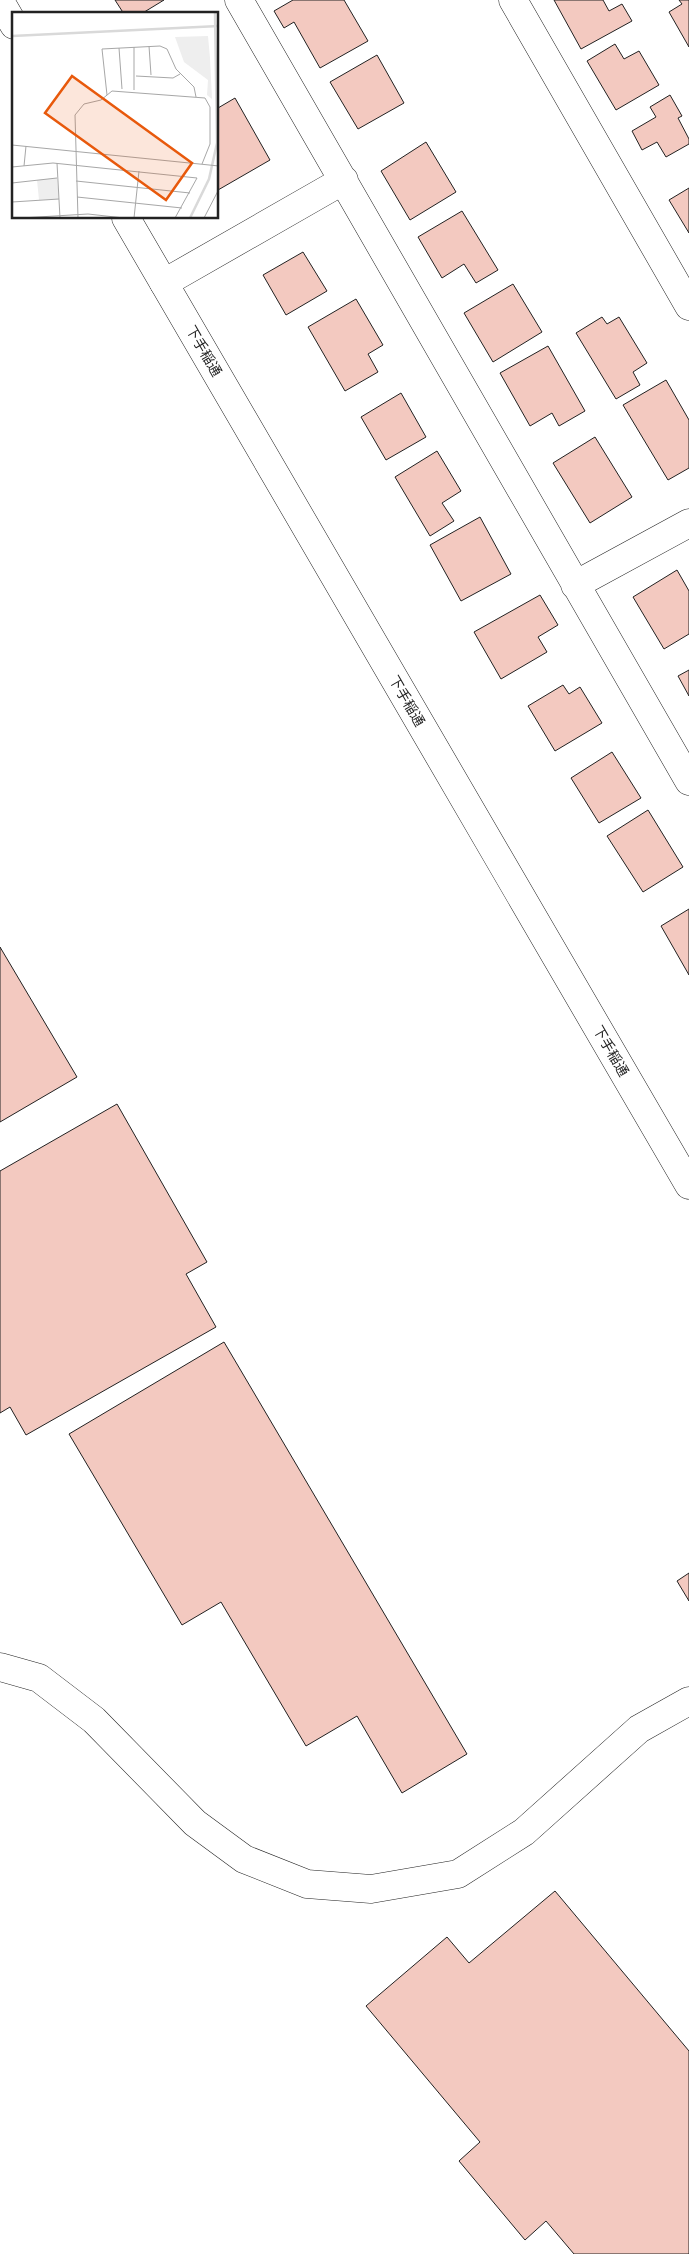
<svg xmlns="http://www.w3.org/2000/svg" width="689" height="2254" font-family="'Work Sans','Noto Sans JP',sans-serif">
<rect width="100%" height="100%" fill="#fff"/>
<path fill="#f3c9c0" stroke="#222" d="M115,0H164L141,14H124Z
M293,0H344L368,41L320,68L294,22L284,28L274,11Z
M554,0H603L609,11L622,4L632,21L581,49Z
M679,0H689V47L669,12L682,4Z
M615,44L624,59L639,51L659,85L616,110L587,61Z
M377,55L404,103L358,129L330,82Z
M670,95L682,116L678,118L689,139V144L666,157L657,142L642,150L632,131L656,117L650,107Z
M235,98L270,160L218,190V108Z
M426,142L456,192L410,220L381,171Z
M689,188V233L669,200Z
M462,211L498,270L476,283L464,264L442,278L418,237Z
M303,252L327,291L286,315L263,275Z
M513,284L542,332L493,362L464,313Z
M356,299L383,345L368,354L378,372L345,391L308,327Z
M602,317L607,324L619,317L647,363L633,372L640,385L616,399L576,333Z
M548,346L585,411L559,426L552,413L530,426L500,373Z
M666,380L689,420V468L668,480L623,405Z
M401,393L426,437L386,460L361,417Z
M595,437L632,497L590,523L553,463Z
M437,451L461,491L442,503L454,521L430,536L395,477Z
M480,517L511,574L461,601L430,545Z
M677,570L689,591V634L664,649L633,597Z
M540,595L558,625L538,637L547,652L501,679L474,632Z
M689,670V696L678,676Z
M563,685L569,694L580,687L602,723L555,751L528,706Z
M612,752L641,798L599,823L571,778Z
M648,810L683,867L643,892L607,836Z
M689,909V975L661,926Z
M0,947L77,1077L0,1122Z
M117,1104L207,1262L186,1274L216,1327L26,1435L10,1407L0,1413V1171Z
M224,1342L467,1754L402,1793L357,1716L306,1746L221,1602L182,1625L69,1434Z
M689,1573V1601L677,1581Z
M555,1891L689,2051V2254H574L546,2221L525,2240L459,2161L480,2142L366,2006L447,1937L469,1963Z"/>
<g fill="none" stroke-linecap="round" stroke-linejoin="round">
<g stroke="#222" stroke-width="29">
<path id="street" d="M239,0L689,781
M513,0L689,306
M164,283L344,180
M575,585L689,523
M0,1667L39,1678L94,1720L195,1823L244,1859L307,1884L371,1889L458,1874L524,1832L639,1729L689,1701"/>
</g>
<g stroke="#222" stroke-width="29">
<path id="secondary" d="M0,1L14,25
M126,218L689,1185"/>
</g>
<use href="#street" stroke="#fff" stroke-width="28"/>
<use href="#secondary" stroke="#fff" stroke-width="28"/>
</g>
<g text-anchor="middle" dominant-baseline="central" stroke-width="4" stroke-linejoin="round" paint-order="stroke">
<g font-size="14" fill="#222" stroke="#fff">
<text transform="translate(204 351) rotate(60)">下手稲通</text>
<text transform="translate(407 701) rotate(60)">下手稲通</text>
<text transform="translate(611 1051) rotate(60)">下手稲通</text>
</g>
</g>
<g transform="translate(12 12)">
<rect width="206" height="206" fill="#fff"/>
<path d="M196,24L198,46L200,87L195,83L196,68L172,50L163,25ZM45,166L47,187L27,188L25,168Z" fill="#eee"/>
<path fill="none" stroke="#d9d9d9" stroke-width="2.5" d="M0,24L207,14M178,206L197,167L205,131L203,0"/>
<path fill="none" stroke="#a7a7a7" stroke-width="1" d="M137,34L139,63M122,35V78M107,36L110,77M124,64L161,66L168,62M95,83L90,37L148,34L155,37L164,57L182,75L184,85M0,133L207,154M45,151L48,206M12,154L14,134M0,155L41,151L185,166L163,206M64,169L178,181M0,171L45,166M65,185L170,196M0,190L47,187M9,206L76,202L112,206M66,206L63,103L72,92L89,88L100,79L193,86L198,95V132L190,152M122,206L127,159M192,206L207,177"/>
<path fill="#e8590c" fill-opacity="0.15" stroke="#e8590c" stroke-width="2.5" d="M60,64L180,151L154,188L33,101Z"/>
<rect width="206" height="206" fill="none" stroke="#222" stroke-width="2.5"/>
</g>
</svg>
